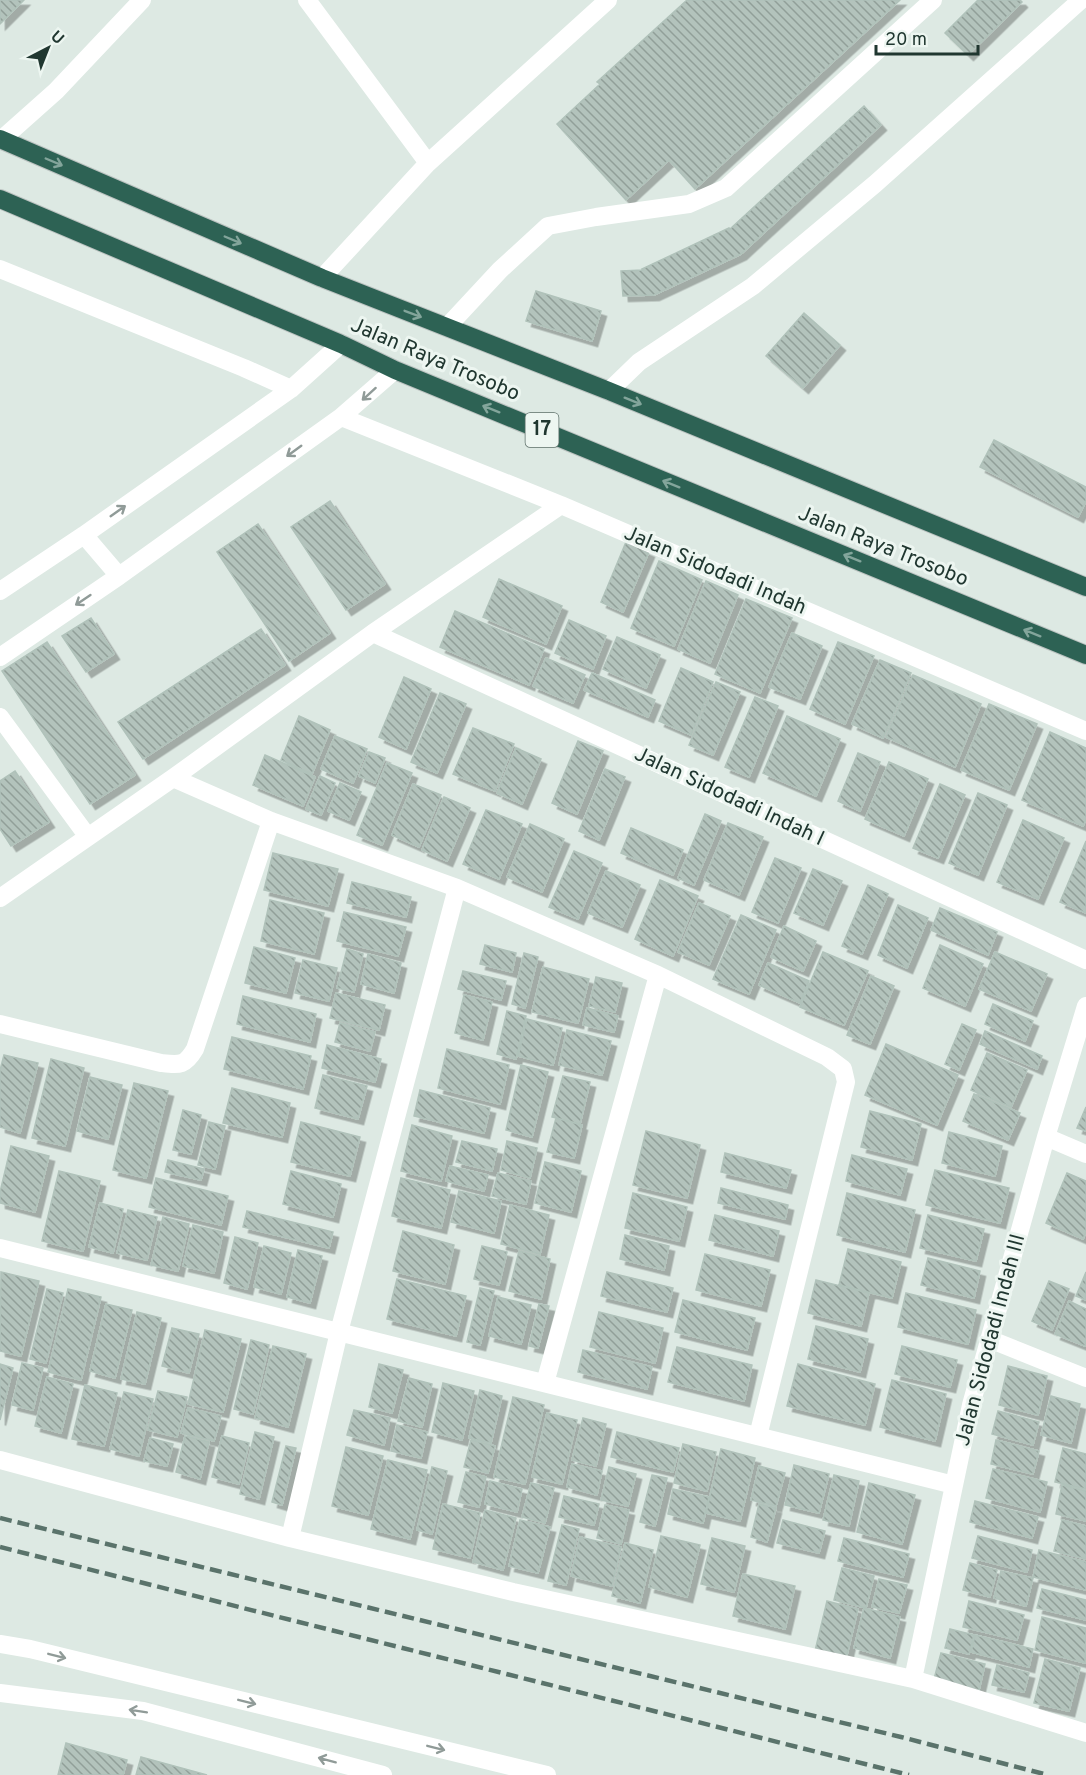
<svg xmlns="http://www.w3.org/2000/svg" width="1086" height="1775" font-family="Overpass,sans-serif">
<defs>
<pattern id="building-back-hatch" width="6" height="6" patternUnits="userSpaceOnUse" patternTransform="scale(1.5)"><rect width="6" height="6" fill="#b3c3bc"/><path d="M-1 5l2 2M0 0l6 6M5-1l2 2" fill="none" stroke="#919f99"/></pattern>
<filter id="shadow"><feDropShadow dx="5.5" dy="5.5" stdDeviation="0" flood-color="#0004"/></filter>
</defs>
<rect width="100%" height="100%" fill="#dde9e3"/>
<path fill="url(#building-back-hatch)" stroke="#b0c2ba" stroke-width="1.5" filter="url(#shadow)" d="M0,0H24L0,24Z
M687,0H900L695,189L669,160L626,200L557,124L600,84L597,82Z
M978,0H1020L1022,2L968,55L945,33Z
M864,106L881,125L741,254L654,295L623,296L621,271L643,270L642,269L729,228L730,229Z
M536,291L601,311L592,341L526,321Z
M804,313L840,345L803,388L766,356Z
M994,440L1086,487V501L1078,517L980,467Z
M330,501L385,584L346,610L291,527Z
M258,524L330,633L289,661L217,552Z
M626,542L649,552L623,612L601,602Z
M659,561L702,580L674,646L631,628Z
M499,579L562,606L546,644L483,617Z
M706,581L738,595L710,663L678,649Z
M746,599L792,618L760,693L715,674Z
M455,611L544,649L529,685L440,647Z
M91,618L114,654L86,672L62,636Z
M569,620L606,636L593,669L555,653Z
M261,629L285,665L143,759L118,722Z
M792,633L822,646L800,699L769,687Z
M617,637L660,655L646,688L603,669Z
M47,642L135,775L90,804L2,671Z
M838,642L874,656L845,724L810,709Z
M546,658L585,675L573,703L533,686Z
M880,660L911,673L883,738L852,724Z
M681,668L713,682L691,735L659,721Z
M592,673L655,700L648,717L584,690Z
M913,675L981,704L955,767L886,737Z
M404,677L431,689L406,749L379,737Z
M716,682L740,692L713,755L689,745Z
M440,693L466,704L437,773L411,762Z
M755,697L778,706L749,777L725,767Z
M989,704L1037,724L1009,790L961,770Z
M299,716L330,730L312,774L281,760Z
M787,716L840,739L816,796L763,773Z
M473,728L514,744L495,791L453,774Z
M1050,732L1086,748V819L1083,826L1022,800Z
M335,736L367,749L353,783L321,769Z
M578,741L603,751L577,814L552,803Z
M516,748L541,759L522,804L497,793Z
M369,752L385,758L375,783L359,776Z
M858,753L880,762L860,811L838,801Z
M265,755L315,777L303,806L253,785Z
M889,762L928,779L904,836L865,819Z
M387,763L412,773L382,845L357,835Z
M605,769L625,777L599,840L579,831Z
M15,771L49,822L11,846L0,829V781Z
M320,776L335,783L321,815L306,809Z
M340,783L361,792L349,820L328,811Z
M413,784L441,795L419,847L392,835Z
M940,784L965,795L938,858L913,848Z
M978,793L1007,805L978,875L949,863Z
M444,797L470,808L447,861L422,850Z
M486,810L522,824L499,879L463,864Z
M705,814L721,821L694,885L678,878Z
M1023,820L1064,838L1038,899L997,882Z
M728,823L763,837L739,895L704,880Z
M530,824L564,839L542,892L507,877Z
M631,828L683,850L673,875L621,853Z
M1086,841V913L1060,902Z
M574,851L602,863L578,919L549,907Z
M273,853L338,869L328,906L264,890Z
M775,858L801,868L778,923L752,912Z
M813,869L842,881L823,925L794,913Z
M606,871L640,885L622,927L588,913Z
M660,880L698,896L673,956L635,939Z
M352,882L411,897L406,917L347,903Z
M868,885L888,894L862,954L842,946Z
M270,900L324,913L314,954L261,941Z
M699,903L730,916L709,965L678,952Z
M898,905L928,918L907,968L878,955Z
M940,908L997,932L988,955L931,930Z
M344,912L406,927L398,956L337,941Z
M741,915L776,930L749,994L713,979Z
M784,926L816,941L803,971L771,957Z
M485,945L516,953L512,972L480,964Z
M940,945L983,964L965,1006L923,988Z
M254,947L295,958L286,993L245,983Z
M347,949L363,954L354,992L337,988Z
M823,952L868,971L844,1025L800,1007Z
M995,952L1047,974L1031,1011L979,989Z
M524,953L538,957L525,1008L512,1004Z
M368,954L401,963L394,993L361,984Z
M303,960L337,968L329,1001L295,993Z
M768,963L809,981L800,1003L759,985Z
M543,967L589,979L578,1023L532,1012Z
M463,971L506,981L501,1000L458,989Z
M871,976L894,986L870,1044L847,1035Z
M596,977L622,983L615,1012L589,1006Z
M336,993L385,1005L379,1030L330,1018Z
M464,995L492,1002L483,1040L455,1033Z
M243,996L316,1014L310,1042L237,1024Z
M993,1004L1033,1021L1025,1041L985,1024Z
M587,1008L618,1016L614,1032L583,1025Z
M507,1011L526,1016L516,1059L497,1054Z
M527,1019L562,1028L553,1065L518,1056Z
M340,1023L375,1032L370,1051L335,1042Z
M962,1024L976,1030L959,1070L945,1064Z
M567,1030L611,1041L602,1075L559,1065Z
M985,1031L1042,1056L1037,1069L980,1044Z
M232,1037L311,1056L303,1089L224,1069Z
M886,1044L958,1075L937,1125L865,1095Z
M327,1045L381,1059L375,1082L322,1068Z
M447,1049L509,1065L500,1104L438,1088Z
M987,1053L1027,1070L1011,1107L971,1090Z
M4,1055L38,1063L20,1133L0,1127V1070Z
M51,1059L84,1068L65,1146L32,1138Z
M521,1065L548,1072L532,1137L506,1130Z
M323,1075L367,1086L358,1119L315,1108Z
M563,1076L590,1082L580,1124L552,1117Z
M90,1077L122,1085L108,1139L77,1131Z
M134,1083L168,1091L146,1178L113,1170Z
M232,1088L290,1103L282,1137L223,1123Z
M420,1090L490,1108L484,1133L414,1116Z
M974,1094L1020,1113L1008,1140L963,1121Z
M1086,1107V1131L1077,1128Z
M183,1110L201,1115L191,1154L173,1150Z
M870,1111L921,1124L912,1160L861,1147Z
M556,1118L582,1125L574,1158L547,1152Z
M209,1122L225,1126L215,1169L198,1165Z
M301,1122L360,1137L350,1176L291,1162Z
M412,1125L452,1136L441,1181L401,1171Z
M646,1131L700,1145L687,1198L633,1185Z
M949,1132L1002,1146L995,1176L942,1163Z
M462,1141L497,1149L492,1171L456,1162Z
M507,1141L537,1148L530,1178L501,1170Z
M11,1146L49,1156L35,1212L0,1203V1192Z
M725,1153L791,1170L786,1188L721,1172Z
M852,1155L907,1169L900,1195L846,1181Z
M168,1160L204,1169L201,1180L165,1172Z
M545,1162L581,1171L571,1212L535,1203Z
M450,1166L488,1175L484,1191L446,1181Z
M935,1170L1009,1188L1000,1223L926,1205Z
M59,1171L100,1181L83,1251L42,1241Z
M291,1171L341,1184L333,1217L283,1204Z
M498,1173L531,1181L526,1204L492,1196Z
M1067,1173L1086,1181V1232L1083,1239L1046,1223Z
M156,1178L228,1196L221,1225L149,1207Z
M401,1178L450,1190L441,1228L392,1216Z
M721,1188L788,1205L785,1219L718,1203Z
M459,1191L501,1201L494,1233L451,1222Z
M633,1193L687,1207L679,1241L625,1228Z
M847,1193L915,1210L905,1252L837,1235Z
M100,1203L123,1209L113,1253L89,1247Z
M510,1205L549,1215L540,1254L501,1244Z
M128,1210L157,1217L147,1260L117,1253Z
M247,1211L333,1232L329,1248L243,1227Z
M715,1215L779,1231L773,1256L709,1240Z
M928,1215L984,1229L976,1261L920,1248Z
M163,1217L189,1224L178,1271L151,1265Z
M193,1225L223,1232L214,1273L183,1266Z
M403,1231L454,1245L445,1284L393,1271Z
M625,1235L669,1246L664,1270L620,1259Z
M235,1237L258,1243L247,1289L224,1283Z
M264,1246L291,1253L281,1294L254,1287Z
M482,1246L507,1252L499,1285L474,1279Z
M848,1249L901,1262L892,1298L839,1285Z
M298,1250L322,1256L310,1303L287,1297Z
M519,1251L550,1259L541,1299L509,1291Z
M705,1254L770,1270L761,1306L696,1290Z
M928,1258L980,1271L974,1298L921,1285Z
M1,1272L39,1281L21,1356L0,1351Z
M607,1272L673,1288L667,1312L601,1296Z
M1086,1272V1300L1076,1296Z
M397,1279L466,1296L456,1336L387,1319Z
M816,1280L869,1293L861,1326L808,1313Z
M1049,1281L1069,1289L1052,1330L1032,1321Z
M480,1288L494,1291L480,1345L467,1342Z
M47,1289L63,1293L46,1363L30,1359Z
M68,1289L101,1297L81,1380L48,1372Z
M906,1293L976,1310L968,1344L898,1327Z
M498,1297L531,1305L521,1344L489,1336Z
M683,1300L755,1318L747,1350L675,1332Z
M1069,1301L1086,1309V1343L1085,1346L1055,1334Z
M106,1304L132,1310L115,1378L90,1371Z
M539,1304L549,1306L538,1348L529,1346Z
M137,1312L161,1318L145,1384L121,1379Z
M599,1312L663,1328L655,1363L590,1347Z
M816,1326L868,1339L860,1372L808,1359Z
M172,1328L199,1334L189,1373L162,1366Z
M205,1330L241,1339L223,1412L188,1404Z
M251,1340L269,1345L253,1414L234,1409Z
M273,1346L306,1354L288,1427L255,1418Z
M902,1346L957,1360L950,1387L895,1374Z
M677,1347L752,1365L744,1401L668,1382Z
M583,1350L652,1367L647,1389L578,1372Z
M22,1363L43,1368L33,1410L12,1405Z
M0,1364L13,1368L0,1420Z
M379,1364L403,1370L392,1413L369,1407Z
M798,1364L875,1384L865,1425L787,1406Z
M1008,1366L1047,1376L1038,1415L999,1405Z
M47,1377L73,1384L61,1433L35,1426Z
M409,1378L432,1384L422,1427L398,1421Z
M892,1380L946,1394L935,1441L880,1427Z
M443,1383L474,1391L462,1440L432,1432Z
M85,1385L117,1393L104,1446L72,1439Z
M480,1390L502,1396L491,1443L469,1438Z
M158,1391L187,1397L177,1437L148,1430Z
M124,1392L153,1399L139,1456L110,1449Z
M1051,1396L1080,1404L1071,1443L1041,1435Z
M513,1397L544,1405L525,1484L494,1477Z
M188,1408L221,1416L214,1441L181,1433Z
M354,1410L390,1418L384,1445L347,1435Z
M998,1411L1039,1422L1033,1445L992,1434Z
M547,1413L577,1420L562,1484L532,1477Z
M583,1418L606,1424L596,1466L572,1460Z
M397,1425L427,1432L421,1458L391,1451Z
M255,1432L274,1437L259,1499L240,1494Z
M617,1432L679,1448L673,1472L611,1457Z
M185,1436L209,1442L200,1479L176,1472Z
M222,1436L249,1443L239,1484L212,1477Z
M150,1438L173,1444L167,1466L144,1461Z
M471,1440L495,1446L488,1473L464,1467Z
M996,1440L1039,1451L1033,1474L991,1464Z
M683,1444L716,1452L707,1491L674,1483Z
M286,1446L296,1448L282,1505L272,1502Z
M346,1447L383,1456L368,1515L332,1506Z
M1063,1448L1086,1454V1489L1055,1482Z
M721,1449L755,1458L740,1521L706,1513Z
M388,1460L427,1470L410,1539L371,1529Z
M572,1464L602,1471L597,1495L567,1487Z
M794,1465L829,1474L819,1513L785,1505Z
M759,1466L785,1473L776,1506L751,1500Z
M432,1467L447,1471L432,1534L417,1530Z
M609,1467L636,1474L628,1506L601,1500Z
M993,1469L1047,1482L1040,1512L986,1498Z
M466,1472L486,1477L479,1507L458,1502Z
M652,1475L667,1478L655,1526L640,1522Z
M834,1475L859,1481L849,1526L823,1520Z
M490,1481L522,1489L517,1512L485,1504Z
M531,1483L554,1488L545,1523L522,1517Z
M869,1483L915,1495L902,1544L857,1532Z
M1062,1485L1086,1491V1521L1056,1514Z
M673,1489L709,1497L703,1523L668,1514Z
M564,1496L599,1504L594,1525L559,1517Z
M975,1501L1038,1517L1032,1538L970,1522Z
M443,1504L480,1513L470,1558L433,1549Z
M759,1504L776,1508L767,1542L751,1537Z
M605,1505L629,1510L621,1544L597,1538Z
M485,1510L516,1518L503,1570L473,1562Z
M520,1520L550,1527L538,1573L509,1566Z
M783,1520L825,1531L819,1553L777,1543Z
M1062,1520L1086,1526V1559L1054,1551Z
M562,1525L579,1529L566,1585L548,1581Z
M661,1536L700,1545L687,1597L649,1587Z
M978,1536L1032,1550L1027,1572L972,1558Z
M580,1537L621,1547L612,1586L571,1576Z
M712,1538L745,1546L734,1592L701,1584Z
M844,1538L909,1554L903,1577L838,1561Z
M625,1543L653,1550L640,1603L612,1596Z
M1039,1550L1086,1562V1590L1033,1577Z
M970,1563L997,1570L990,1597L963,1590Z
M842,1568L874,1576L866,1608L834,1600Z
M1001,1571L1033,1578L1026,1606L994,1598Z
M743,1574L795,1586L785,1629L733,1616Z
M879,1579L907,1585L899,1613L872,1607Z
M1042,1589L1086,1600V1620L1037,1608Z
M827,1601L858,1609L846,1659L815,1651Z
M969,1601L1024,1615L1017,1640L963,1627Z
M864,1608L900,1617L890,1658L854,1648Z
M1042,1617L1086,1628L1085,1663L1035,1650Z
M950,1629L974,1635L969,1654L945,1648Z
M975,1635L1033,1649L1029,1667L971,1652Z
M941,1653L985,1664L979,1690L934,1679Z
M1045,1659L1080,1668L1069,1711L1034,1703Z
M997,1665L1029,1673L1024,1692L992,1685Z
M66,1743L127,1760L123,1775H58Z
M141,1757L207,1775H136Z"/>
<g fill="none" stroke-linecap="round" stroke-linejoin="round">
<g stroke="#bcc3c1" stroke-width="20">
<path id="highway" d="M0,139L322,278L609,391L1086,587
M0,199L341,344L395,370L1086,655"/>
</g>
<path stroke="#fff" stroke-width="18" d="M307,0L428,163
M1,140L56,91L142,0
M0,269L244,368L291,389
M322,278L428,163L608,0
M447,327L500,270L548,226L596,217L689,204L726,188L933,0
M609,391L639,362L753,286L875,184L1081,0
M341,417L561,505L1086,731
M84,535L119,576
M0,591L84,535L291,389L341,344
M373,633L1086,960
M0,657L119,576L341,417L395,370
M0,717L88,837
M173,778L271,821L457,888L658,975L827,1057L843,1069L846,1082L758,1436
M0,898L173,778L373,633L561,505
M0,1024L161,1063C180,1065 185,1066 195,1049L271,821
M1046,1137L1086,1154
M0,1248L954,1485
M989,1339L1086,1378
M545,1383L658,975
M0,1460L290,1538L513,1592L913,1679L1086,1733
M290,1538L339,1332L457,888
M0,1644L30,1649L547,1775
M913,1679L971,1405L1046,1137L1086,1006
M0,1693L143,1711L383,1775"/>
<use href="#highway" stroke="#2d6254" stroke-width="18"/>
<path stroke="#5a736b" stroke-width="4.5" stroke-dasharray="12 6" stroke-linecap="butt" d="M0,1518L901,1737L1048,1775
M0,1547L909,1775"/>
</g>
<defs><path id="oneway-shaft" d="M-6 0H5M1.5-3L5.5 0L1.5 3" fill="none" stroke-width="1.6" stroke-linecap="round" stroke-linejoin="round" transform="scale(1.5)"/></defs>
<g stroke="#83a59b">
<use href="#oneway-shaft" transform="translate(54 162) rotate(23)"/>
<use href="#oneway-shaft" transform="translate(233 240) rotate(23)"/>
<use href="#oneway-shaft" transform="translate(413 314) rotate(21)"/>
<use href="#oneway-shaft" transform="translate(633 401) rotate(22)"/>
<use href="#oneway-shaft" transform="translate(491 409) rotate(-158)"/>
<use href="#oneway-shaft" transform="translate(671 484) rotate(-158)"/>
<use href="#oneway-shaft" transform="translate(852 558) rotate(-158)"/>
<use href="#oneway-shaft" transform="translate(1032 633) rotate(-158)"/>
</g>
<g stroke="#909b98">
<use href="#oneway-shaft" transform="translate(369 394) rotate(138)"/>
<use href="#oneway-shaft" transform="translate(294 451) rotate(144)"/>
<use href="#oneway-shaft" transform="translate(118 511) rotate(-35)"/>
<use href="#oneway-shaft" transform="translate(83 600) rotate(146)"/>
<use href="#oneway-shaft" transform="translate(57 1656) rotate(14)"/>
<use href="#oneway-shaft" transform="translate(247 1702) rotate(14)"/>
<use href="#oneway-shaft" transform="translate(138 1711) rotate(-171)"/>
<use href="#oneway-shaft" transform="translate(436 1748) rotate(14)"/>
<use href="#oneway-shaft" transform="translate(327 1760) rotate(-165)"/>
</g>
<g text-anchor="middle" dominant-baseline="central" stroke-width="6" stroke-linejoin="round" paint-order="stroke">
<rect fill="#edf6f1" stroke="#5e706a" stroke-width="1.5" x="525.5" y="413" width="33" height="34" rx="4.5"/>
<g font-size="20" font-weight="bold" fill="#203730">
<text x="542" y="430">17</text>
</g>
<g font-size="21" fill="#203730" stroke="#edf6f1">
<text transform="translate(435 360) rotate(23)">Jalan Raya Trosobo</text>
<text transform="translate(883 547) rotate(22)">Jalan Raya Trosobo</text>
<text transform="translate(715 571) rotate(23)">Jalan Sidodadi Indah</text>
<text transform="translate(729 797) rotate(25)">Jalan Sidodadi Indah I</text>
<text transform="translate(991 1340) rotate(-75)">Jalan Sidodadi Indah III</text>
</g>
</g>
<g transform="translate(48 48) rotate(42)" stroke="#edf6f1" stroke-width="4.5" paint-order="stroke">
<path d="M0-4.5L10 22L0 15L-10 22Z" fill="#203730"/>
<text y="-9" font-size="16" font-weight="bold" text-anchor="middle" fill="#203730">U</text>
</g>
<path d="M876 45v9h102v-9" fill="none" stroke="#203730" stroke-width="3"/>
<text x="885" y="45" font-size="18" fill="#203730" stroke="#edf6f1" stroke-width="4.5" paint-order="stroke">20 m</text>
</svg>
